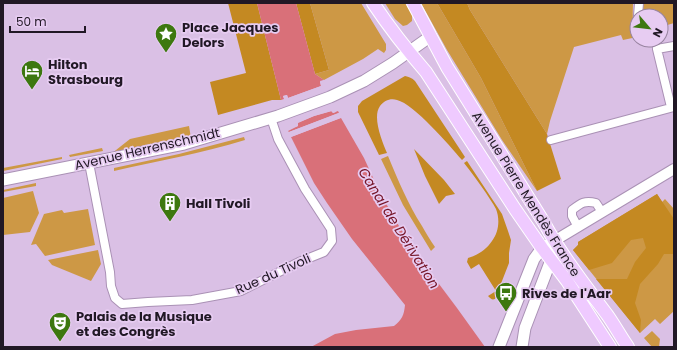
<svg xmlns="http://www.w3.org/2000/svg" width="677" height="350" font-family="Poppins,sans-serif">
<rect width="100%" height="100%" fill="#dac0e5"/>
<path fill="#cd9845" d="M310,3H361L386,44V50L384,53L378,49L363,59L324,80L315,74L329,70Z
M385,3H405L412,14V21L407,25L403,26L395,19Z
M421,3H437L481,78L537,191L502,140L447,50Z
M467,3H633C633,10 632,17 634,23C635,28 637,32 637,37L623,40L621,35L574,47L550,121L547,134L470,10Z
M641,3H674V23L661,27V16H642Z
M189,126L191,138L111,154L130,139Z
M244,137L245,140C202,153 158,161 114,171V168L179,154Z
M102,148L103,151L70,157L69,155Z
M388,156C398,180 408,204 422,226C426,233 430,240 435,247L431,251L403,205L381,159Z
M62,157V159L3,171V168Z
M36,183V186L3,192V190Z
M33,191L39,213L30,232L3,235V198Z
M657,194L662,202L665,199L674,209V311L660,324L655,319L640,333L573,250L578,245V242Z
M88,209L95,245L45,256L36,244L31,245L44,214L62,210L64,213Z
M98,250L101,264L91,281L52,265L48,260Z
M652,331L660,339L659,347H652L644,338Z"/>
<path fill="#c48922" d="M228,3H257L281,100H272L218,115L210,82L246,73Z
M296,3H310L329,70L315,74Z
M437,3H467L470,10L547,134L561,179L537,191L481,78Z
M405,76C409,77 412,78 415,81L465,157L462,160C449,145 414,104 397,100C390,98 384,101 380,106C372,117 382,141 387,153L379,155L358,112V106L362,101Z
M414,149L444,180L455,194L446,196L439,204L425,176Z
M467,161L502,214L508,231L511,240L509,253V263L495,299C492,300 491,299 488,296L496,291L479,264L471,269L467,262L468,258C478,255 486,250 492,241C499,232 500,219 496,209C493,203 489,198 486,193C479,183 472,173 464,163Z
M657,194L674,219V254H664L658,264L640,284L635,303L641,320L640,333L596,279H627L635,262L646,248L643,238L631,240L612,263L589,270L573,250L578,245V242Z"/>
<path fill="#d97079" d="M257,3H296L315,74L324,80L320,82L321,86L288,98L287,95L283,96L284,99L281,100Z
M332,111L333,113L338,111L339,113L289,132L288,131L298,126L297,123L314,116Z
M341,118L364,158L380,193L399,226L421,260L457,308L485,347H311L335,334L356,330L394,326C402,320 404,315 405,305L352,239L327,203L314,183L291,137Z"/>
<path fill="#dac0e5" d="M324,80V82L322,83L323,86L322,87L288,100L286,99L285,101L283,96L287,95L288,98L321,86L320,81Z
M331,109H333L334,110H335L336,112L333,113L331,111L314,116L298,123V126L295,127L294,125L296,124L297,121L314,114Z
M341,112L340,115L289,134V132Z
M341,116L343,117L291,137L289,136Z"/>
<g fill="none" stroke-linecap="round" stroke-linejoin="round">
<g stroke="#aa91b5" stroke-width="10">
<path id="minor" d="M638,16L639,3
M671,107L657,49L674,46
M551,140L674,107
M89,163L105,246L110,272L111,286L115,298L122,304L148,302L192,300L241,291L299,262L324,252L332,241L331,229L305,189L278,139L271,118
M578,227L572,216V210C581,203 585,200 596,203L602,212"/>
</g>
<g stroke="#aa91b5" stroke-width="12">
<path id="tertiary" d="M554,241L674,169"/>
</g>
<g stroke="#aa91b5" stroke-width="13">
<path id="secondary" d="M3,180L184,144L278,116L330,97L364,81L393,63L431,36
M499,347L534,259L542,248L554,241
M522,347L525,328L551,260L552,253"/>
</g>
<g stroke="#fff" stroke-width="14">
<path id="primary" d="M373,3C389,27 407,50 426,72L515,209L542,248L567,281L610,347
M413,3L447,67L543,221C562,256 585,285 608,316C615,326 621,337 628,347"/>
</g>
<use href="#minor" stroke="#fff" stroke-width="8"/>
<use href="#tertiary" stroke="#fff" stroke-width="10"/>
<use href="#secondary" stroke="#fff" stroke-width="11"/>
<use href="#primary" stroke="#efcaff" stroke-width="12"/>
</g>
<defs>
<g id="sight-pin" transform="scale(1.15)"><path d="M0 17L-7.5 6A9.5 9.5 0 1 1 7.5 6Z" fill="#3d780f" stroke="#e7ccf2"/><path d="M0-6L1.8-2.2L6-1.7L2.9 1.2L3.7 5.4L0 3.3L-3.7 5.4L-2.9 1.2L-6-1.7L-1.8-2.2Z" fill="#fff"/></g>
<g id="hotel-pin" transform="scale(1.15)"><path d="M0 17L-7.5 6A9.5 9.5 0 1 1 7.5 6Z" fill="#3d780f" stroke="#e7ccf2"/><path d="M-6-4.5h1.5V1H6V5H4.5V3h-9V5H-6ZM-4 0a1.8 1.8 0 1 1 3.6 0ZM.5 0V-2.5h3Q6-2.5 6 0Z" fill="#fff"/></g>
<g id="building-pin" transform="scale(1.15)"><path d="M0 17L-7.5 6A9.5 9.5 0 1 1 7.5 6Z" fill="#3d780f" stroke="#e7ccf2"/><path d="M-4-6H4V6H1V3H-1V6H-4ZM-2.5-4.3h1.7v1.8h-1.7ZM.8-4.3h1.7v1.8H.8ZM-2.5-1h1.7V.8h-1.7ZM.8-1h1.7V.8H.8Z" fill="#fff"/></g>
<g id="bus-pin" transform="scale(1.15)"><path d="M0 17L-7.5 6A9.5 9.5 0 1 1 7.5 6Z" fill="#3d780f" stroke="#e7ccf2"/><path d="M-5-6H5V4H4V6H2V4H-2V6H-4V4H-5ZM-3.5-4V0h7V-4ZM-3.5 1.2v1.5H-2V1.2ZM2 1.2v1.5H3.5V1.2Z" fill="#fff"/></g>
<g id="theatre-pin" transform="scale(1.15)"><path d="M0 17L-7.5 6A9.5 9.5 0 1 1 7.5 6Z" fill="#3d780f" stroke="#e7ccf2"/><path d="M-5-5.5Q0-4 5-5.5V0Q5 5 0 6Q-5 5-5 0ZM-3.3-2.5H-1v1.5H-3.3ZM1-2.5H3.3v1.5H1ZM-2.8 1Q0 5.5 2.8 1Z" fill="#fff"/></g>
</defs>
<g fill-rule="evenodd">
<use href="#sight-pin" x="166" y="34"/>
<use href="#hotel-pin" x="32" y="71"/>
<use href="#building-pin" x="170" y="203"/>
<use href="#bus-pin" x="506" y="293"/>
<use href="#theatre-pin" x="60" y="323"/>
</g>
<g text-anchor="middle" dominant-baseline="central" stroke-width="3.5" stroke-linejoin="round" paint-order="stroke">
<g font-size="13" font-weight="bold" fill="#211825" stroke="#e7ccf2" text-anchor="start">
<text x="182" y="27">Place Jacques<tspan x="182" dy="15">Delors</tspan></text>
<text x="48" y="64">Hilton<tspan x="48" dy="15">Strasbourg</tspan></text>
<text x="186" y="203">Hall Tivoli</text>
<text x="522" y="293">Rives de l'Aar</text>
<text x="76" y="316">Palais de la Musique<tspan x="76" dy="15">et des Congrès</tspan></text>
</g>
<g font-size="13" fill="#211825" stroke="#e7ccf2">
<text transform="translate(147 149) rotate(-13)">Avenue Herrenschmidt</text>
<text transform="translate(526 194) rotate(58)">Avenue Pierre Mendès France</text>
<text transform="translate(273 274) rotate(-24)">Rue du Tivoli</text>
</g>
<g font-size="14" font-style="italic" fill="#751528" stroke="#e7ccf2">
<text transform="translate(399 228) rotate(58)">Canal de Dérivation</text>
</g>
</g>
<rect width="677" height="350" fill="none" stroke="#211825" stroke-width="8"/>
<g transform="translate(649 28) rotate(118)"><circle r="19" fill="#e7ccf2" stroke="#9884a0"/>
<path d="M0-3L7 15L0 10L-7 15Z" fill="#3d780f"/>
<text y="-6" font-size="11" font-weight="bold" text-anchor="middle" fill="#211825">N</text>
</g>
<path d="M10 26v6h75v-6" fill="none" stroke="#211825" stroke-width="2"/>
<text x="16" y="26" font-size="12" fill="#211825" stroke="#e7ccf2" stroke-width="3" paint-order="stroke">50 m</text>
</svg>
